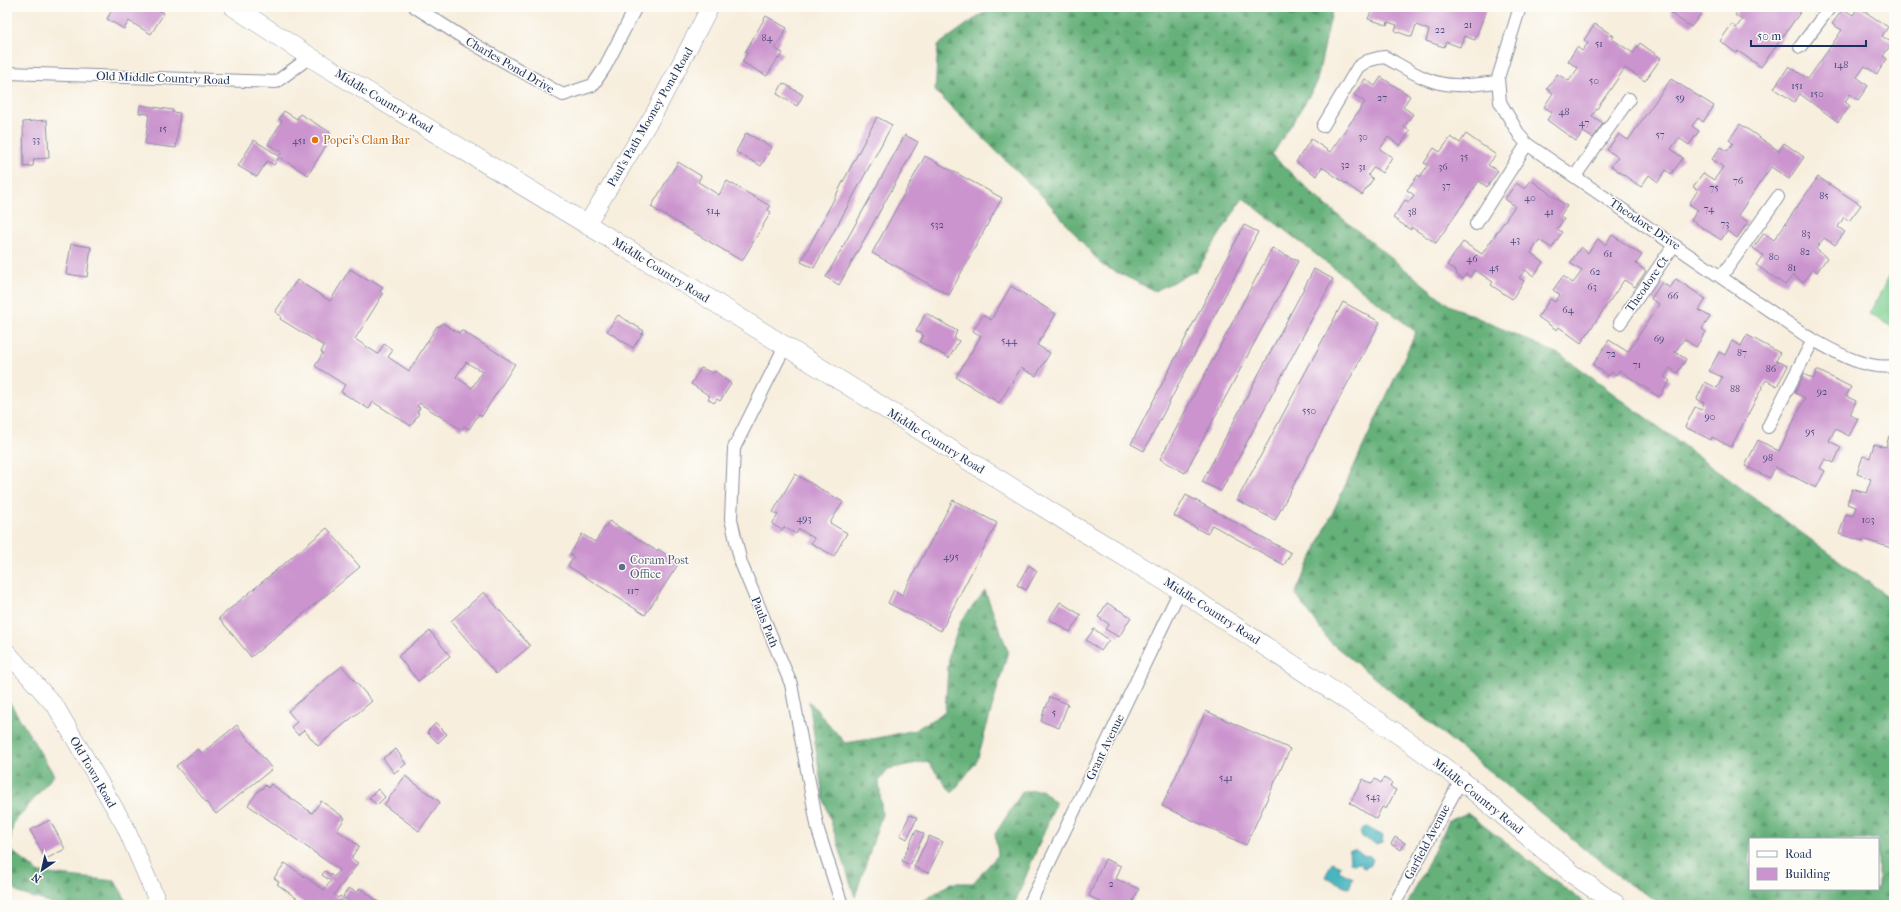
<svg xmlns="http://www.w3.org/2000/svg" width="1901" height="912" font-family="'IM FELL French Canon',serif">
<defs>
<pattern id="forest-firs" width="22" height="20" patternUnits="userSpaceOnUse"><rect width="22" height="20" fill="#66b17a"/><path d="M5 1l3.5 6h-7zM16 11l3.5 6h-7z" fill="#539067"/></pattern>
</defs>
<rect width="100%" height="100%" fill="#fdfcf7"/>
<filter id="ink" filterUnits="userSpaceOnUse"><feTurbulence type="fractalNoise" baseFrequency=".025" numOctaves="2"/><feDisplacementMap in="SourceGraphic" scale="8" xChannelSelector="R" yChannelSelector="G"/><feConvolveMatrix kernelMatrix="1 2 1 2 8 2 1 2 1" color-interpolation-filters="sRGB"/></filter>
<filter id="wash" filterUnits="userSpaceOnUse"><feTurbulence type="fractalNoise" baseFrequency=".012" numOctaves="4" result="noise"/><feDisplacementMap in="SourceGraphic" scale="16" xChannelSelector="R" yChannelSelector="G"/><feGaussianBlur stdDeviation="0.9" result="paint"/><feColorMatrix in="noise" values="0 0 0 0 0 0 0 0 0 0 0 0 0 0 0 0 0 1.4 0 .05"/><feComposite in="paint" operator="in"/></filter>
<g filter="url(#wash)">
<rect width="100%" height="100%" fill="#f7eedd"/>
<path fill="#7dce90" stroke="#4c7e77" d="M1894,267V328L1869,314Z"/>
<path fill="url(#forest-firs)" stroke="#40706c" fill-rule="evenodd" d="M1028,7H1333L1316,85L1272,155L1316,197L1449,305L1561,355L1894,601V905H1664L1627,883L1330,642L1295,594L1416,332L1243,198L1197,270L1155,291L1102,265L1047,201L935,91L938,45L987,10ZM1750,839H1878V889H1750Z
M985,591L1008,651L977,761L952,793L927,761L888,769L879,781L882,814L855,897L823,797L809,701L845,743L878,738L915,730L945,712L949,654L961,621Z
M7,698L54,775L13,824L9,849L40,873L115,881L129,905H58L18,893L7,877Z
M1042,790L1056,803L1014,905H917L951,883H973L998,855L995,834L1023,791Z
M1467,813L1587,905H1407L1449,821Z"/>
<path fill="#47b6be" stroke="#31728e" d="M1367,827L1383,836L1382,842L1376,844L1362,837L1360,831L1363,828Z
M1356,850L1362,855L1370,856L1373,859L1371,865L1365,868L1362,867L1361,863L1353,864L1350,862L1349,851Z
M1332,862L1341,866L1339,871L1353,878L1349,888L1325,877Z"/>
<g id="blocks">
<path fill="#cb94ce" fill-rule="evenodd" d="M112,7H154L164,13L151,34L129,21L124,29L107,19L113,8Z
M1373,7H1487L1475,40L1464,36L1460,47L1446,42L1444,47L1426,41L1429,30L1416,25L1412,37L1395,31L1397,25L1388,22L1387,25L1368,19Z
M1666,7H1697L1703,11L1691,27L1670,13L1672,11Z
M1741,7H1752L1755,9L1756,7H1804L1761,67L1738,51L1736,53L1720,41L1732,24L1736,28L1742,20L1735,15Z
M1808,7H1819L1815,12Z
M1858,7L1888,27L1882,36L1892,43L1883,56L1887,59L1877,74L1865,66L1857,77L1868,86L1858,100L1850,94L1845,102L1850,106L1838,122L1800,94L1794,102L1774,88L1789,66L1808,79L1842,30L1832,24L1843,9L1853,15Z
M766,16L787,28L775,49L783,53L779,59L778,58L767,76L742,62L747,53L745,52Z
M1595,24L1614,36L1612,39L1633,53L1640,43L1661,58L1645,81L1625,68L1592,116L1603,123L1593,138L1583,132L1576,141L1547,120L1552,112L1544,107L1553,93L1547,89L1557,74L1569,81L1578,68L1568,61L1577,47L1582,51L1588,43L1584,40Z
M1381,77L1410,96L1403,107L1413,114L1404,127L1410,131L1400,146L1388,137L1380,149L1392,157L1382,173L1374,167L1368,175L1373,179L1362,195L1322,167L1317,176L1296,162L1311,139L1330,152L1365,102L1354,95L1365,79L1375,86Z
M1671,79L1714,106L1703,122L1698,118L1692,126L1699,131L1689,145L1679,138L1671,149L1683,158L1671,174L1666,170L1658,182L1649,175L1641,187L1611,166L1618,157L1607,150L1619,134L1628,140Z
M783,83L803,95L797,106L777,94Z
M140,105L173,110L172,112L180,113L176,148L145,144L149,114L139,113Z
M284,111L297,119L300,114L330,132L327,137L330,139L308,175L279,157L274,165L267,161L257,177L238,166L254,140L279,156L282,152L268,144L282,121L279,119Z
M877,117L892,125L814,268L801,262Z
M47,120L49,158L34,159L33,166L24,167L23,122Z
M1740,124L1779,151L1784,143L1804,157L1789,179L1771,167L1738,215L1748,222L1737,238L1727,231L1721,240L1691,220L1698,210L1689,204L1698,190L1693,187L1703,173L1714,180L1723,167L1712,159L1721,147L1727,151L1733,143L1729,140Z
M746,133L772,147L761,166L736,152Z
M1466,134L1496,155L1488,165L1498,171L1487,187L1479,181L1436,243L1411,227V230L1393,218L1405,200L1409,202L1414,195L1407,190L1418,175L1420,177L1428,165L1424,163L1434,148L1440,152L1451,137L1460,143Z
M905,135L918,142L839,285L826,277Z
M925,156L1002,198L949,295L872,253Z
M678,162L701,176L698,182L719,195L727,181L770,206L768,210L771,212L742,261L651,207Z
M1818,177L1861,205L1849,221L1844,217L1838,227L1845,232L1835,245L1824,238L1816,249L1827,258L1817,272L1813,269L1803,282L1793,275L1785,285L1756,265L1763,255L1753,248L1764,233L1774,240Z
M1531,180L1567,206L1560,216L1564,219L1557,229L1562,232L1552,248L1539,240L1531,253L1543,262L1534,276L1525,270L1519,278L1524,281L1512,299L1491,285L1493,282L1475,270L1470,277L1466,274L1463,279L1456,274L1457,272L1447,265L1463,242L1482,254L1515,206L1505,199L1516,183L1525,189Z
M1244,225L1258,232L1144,451L1131,444Z
M1612,235L1642,255L1636,264L1646,271L1635,287L1624,280L1581,343L1559,327L1557,330L1538,317L1550,299L1555,302L1560,295L1553,290L1563,276L1573,283L1582,271L1570,263L1581,247L1588,253L1598,239L1605,245Z
M71,244L91,247L87,277L66,274Z
M1272,248L1298,261L1185,473L1160,459Z
M350,269L369,281L370,279L383,287L380,292L383,294L355,339L378,354L384,344L393,350L388,357L409,371L437,326L439,327L442,323L459,333L461,330L515,364L482,416L479,414L469,429L464,426L462,430L419,403L417,406L420,408L417,412L419,413L411,426L373,402L369,409L341,392L345,385L315,366L323,353L321,352L324,346L280,319L281,316L275,312L297,280L330,301ZM466,362L482,372L472,388L456,377Z
M1314,269L1333,279L1221,491L1202,482Z
M1676,279L1706,299L1699,310L1710,317L1702,329L1706,332L1696,347L1684,339L1675,352L1686,359L1677,373L1670,368L1664,377L1670,381L1659,397L1619,370L1616,375L1612,372L1609,376L1593,365L1609,340L1628,352L1659,304L1651,299L1662,282L1670,288Z
M1011,286L1056,314L1037,345L1050,353L1036,376L1021,368L999,403L956,377L981,336L973,331L983,315L991,320Z
M1343,302L1380,322L1275,520L1237,500Z
M926,313L957,331L954,338L959,341L949,358L920,342L923,335L916,331Z
M618,315L644,331L633,348L607,331Z
M1747,335L1780,353L1776,361L1788,366L1777,386L1766,380L1731,447L1712,437L1711,440L1685,427L1695,407L1701,410L1704,403L1697,399L1705,382L1717,388L1722,377L1709,371L1719,352L1725,355L1732,341L1741,346Z
M701,368L713,373L715,371L731,384L720,401L717,399L714,403L708,399L710,396L691,384Z
M1817,370L1851,387L1846,396L1856,401L1850,415L1858,419L1849,436L1835,429L1829,441L1841,447L1834,463L1825,459L1820,468L1825,471L1816,488L1775,467L1770,478L1745,466L1758,440L1779,451L1805,398L1795,393L1804,374L1813,379Z
M1889,436L1894,438V538L1891,548L1863,539V541L1839,534L1846,514L1853,516L1856,507L1847,504L1852,489L1866,493L1871,479L1857,474L1863,456L1870,458L1874,444L1886,447Z
M795,474L843,502L830,523L847,533L834,556L811,543L814,538L799,529L796,534L784,527L782,530L772,524L778,515L773,512Z
M1186,495L1291,553L1284,565L1212,525L1207,534L1174,516Z
M953,500L997,523L941,631L888,603L894,590L902,595Z
M609,521L657,551L658,549L679,563L645,615L568,566L574,557L570,554L582,534L595,542Z
M327,528L360,567L251,657L219,618Z
M1029,565L1037,571L1026,590L1017,585Z
M484,592L530,646L496,674L451,621Z
M1060,602L1081,615L1070,632L1049,619Z
M1107,603L1131,617L1119,637L1105,629L1109,624L1098,617Z
M1094,629L1109,640L1101,651L1086,640Z
M430,631L450,656L418,681L398,656Z
M342,666L372,701L318,746L304,730L298,735L291,727L297,722L288,711Z
M1050,697L1068,704L1059,728L1041,721L1045,707L1046,708Z
M1206,711L1290,749L1246,845L1162,806Z
M436,723L447,734L438,743L427,732Z
M237,725L272,769L216,814L176,766L198,749L202,753Z
M396,749L406,764L394,773L383,758Z
M405,776L440,802L419,831L384,805Z
M1384,778L1392,783L1390,787L1396,790L1386,809L1382,807L1376,819L1350,803L1363,779L1372,784L1375,779L1381,783Z
M271,784L312,813L321,801L345,818L337,830L359,846L351,858L358,863L334,895L338,898L340,896L348,902L349,901L343,896L349,888L357,893L360,888L380,903L379,905H306L277,884L279,882L274,878L285,863L324,890L331,881L322,875L325,871L334,877L339,870L248,805L260,789H262L265,785L268,788Z
M378,789L385,797L377,805L369,798Z
M910,815L917,818L907,839L900,835Z
M50,820L65,849L46,859L30,830Z
M916,830L924,834L910,865L902,861Z
M929,836L943,842L928,873L914,867Z
M1395,837L1405,843L1401,850L1391,844Z
M1105,859L1121,866L1116,879L1139,889L1131,905H1104L1099,903L1101,902L1089,896Z"/>
</g>
</g>
<g filter="url(#ink)">
<use href="#blocks" fill-opacity="0" stroke="#898e9e" stroke-width="1"/>
<g fill="none" stroke-linecap="round" stroke-linejoin="round">
<g stroke="#898e9e" stroke-width="14">
<path id="street" d="M415,7L470,42L563,95L593,85L605,67L636,7
M1520,7L1498,78L1500,102L1520,136L1527,144L1808,337C1834,351 1863,370 1894,366
M1800,47L1830,7
M7,73L276,82L310,57
M1323,126L1358,67L1367,61L1378,58L1385,57C1407,69 1429,85 1456,85C1470,86 1484,83 1498,82
M1575,176L1629,99
M1476,224L1527,144
M1721,277L1778,197
M1620,323L1674,245
M785,346L734,448L731,519L741,563L791,684L818,830L842,905
M1768,427L1813,340
M1029,905L1180,590
M1394,905L1461,780"/>
</g>
<g stroke="#898e9e" stroke-width="18">
<path id="secondary" d="M587,224L655,112L710,7
M7,652L56,707L125,826L159,905"/>
</g>
<g stroke="#898e9e" stroke-width="20">
<path id="primary" d="M234,7L310,57L692,288L1072,525L1180,590L1401,736L1461,780L1574,875L1617,905"/>
</g>
<use href="#street" stroke="#fff" stroke-width="12"/>
<use href="#secondary" stroke="#fff" stroke-width="17"/>
<use href="#primary" stroke="#fff" stroke-width="19"/>
</g>
</g>
<circle fill="#e8710a" stroke="#fdfcf7" stroke-width="1.5" cx="315" cy="140" r="4"/>
<circle fill="#5c6f8a" stroke="#fdfcf7" stroke-width="1.5" cx="622" cy="567" r="4"/>
<g text-anchor="middle" dominant-baseline="central" stroke-width="3" stroke-linejoin="round" paint-order="stroke">
<g font-size="10" fill="#47487a">
<text x="1468" y="25">21</text>
<text x="1440" y="30">22</text>
<text x="767" y="38">84</text>
<text x="1599" y="44">51</text>
<text x="1841" y="65">148</text>
<text x="1594" y="81">50</text>
<text x="1797" y="86">151</text>
<text x="1817" y="94">150</text>
<text x="1382" y="98">27</text>
<text x="1680" y="98">59</text>
<text x="1564" y="112">48</text>
<text x="1584" y="123">47</text>
<text x="163" y="129">15</text>
<text x="1660" y="135">57</text>
<text x="1363" y="137">30</text>
<text x="36" y="140">33</text>
<text x="299" y="141">451</text>
<text x="1464" y="157">35</text>
<text x="1345" y="165">32</text>
<text x="1362" y="167">31</text>
<text x="1443" y="167">36</text>
<text x="1738" y="181">76</text>
<text x="1446" y="186">37</text>
<text x="1714" y="188">75</text>
<text x="1824" y="196">85</text>
<text x="1530" y="198">40</text>
<text x="1709" y="209">74</text>
<text x="713" y="211">514</text>
<text x="1412" y="212">38</text>
<text x="1549" y="212">41</text>
<text x="1725" y="224">73</text>
<text x="937" y="225">532</text>
<text x="1806" y="234">83</text>
<text x="1515" y="240">43</text>
<text x="1805" y="252">82</text>
<text x="1608" y="254">61</text>
<text x="1774" y="257">80</text>
<text x="1472" y="259">46</text>
<text x="1494" y="268">45</text>
<text x="1792" y="268">81</text>
<text x="1595" y="272">62</text>
<text x="1592" y="287">63</text>
<text x="1673" y="296">66</text>
<text x="1568" y="310">64</text>
<text x="1659" y="339">69</text>
<text x="1009" y="341">544</text>
<text x="1742" y="353">87</text>
<text x="1611" y="354">72</text>
<text x="1637" y="365">71</text>
<text x="1771" y="369">86</text>
<text x="1735" y="389">88</text>
<text x="1822" y="392">92</text>
<text x="1309" y="411">550</text>
<text x="1710" y="417">90</text>
<text x="1810" y="432">95</text>
<text x="1768" y="458">98</text>
<text x="804" y="519">493</text>
<text x="1868" y="520">103</text>
<text x="951" y="557">495</text>
<text x="633" y="591">117</text>
<text x="1054" y="713">5</text>
<text x="1226" y="778">541</text>
<text x="1373" y="797">543</text>
<text x="1111" y="884">2</text>
</g>
<g font-size="12" fill="#1b2f5e" stroke="#fdfcf7">
<text transform="translate(510 65) rotate(30)">Charles Pond Drive</text>
<text transform="translate(163 78) rotate(2)">Old Middle Country Road</text>
<text transform="translate(384 101) rotate(31)">Middle Country Road</text>
<text transform="translate(650 117) rotate(-60)">Paul's Path Mooney Pond Road</text>
<text transform="translate(1645 224) rotate(34)">Theodore Drive</text>
<text transform="translate(661 270) rotate(32)">Middle Country Road</text>
<text transform="translate(1647 284) rotate(-55)">Theodore Ct</text>
<text transform="translate(936 441) rotate(32)">Middle Country Road</text>
<text transform="translate(1212 611) rotate(33)">Middle Country Road</text>
<text transform="translate(765 622) rotate(68)">Pauls Path</text>
<text transform="translate(1105 747) rotate(-64)">Grant Avenue</text>
<text transform="translate(93 772) rotate(60)">Old Town Road</text>
<text transform="translate(1478 796) rotate(39)">Middle Country Road</text>
<text transform="translate(1427 842) rotate(-62)">Garfield Avenue</text>
</g>
<g font-size="12" fill="#c56008" stroke="#fdfcf7" text-anchor="start">
<text x="323" y="140">Popei's Clam Bar</text>
</g>
<g font-size="12" fill="#4e5e75" stroke="#fdfcf7" text-anchor="start">
<text x="630" y="560">Coram Post<tspan x="630" dy="14">Office</tspan></text>
</g>
</g>
<rect width="1901" height="912" fill="none" stroke="#fdfcf7" stroke-width="24"/>
<rect x="1749" y="838" width="130" height="52" fill="#fdfcf7" stroke="#a3aaba"/>
<rect x="1757" y="851" width="20" height="6" fill="#ffffff" stroke="#a3aaba"/>
<text x="1785" y="858" font-size="12" fill="#1b2f5e">Road</text>
<rect x="1757" y="868" width="20" height="12" fill="#cb94ce" stroke="#a3aaba"/>
<text x="1785" y="878" font-size="12" fill="#1b2f5e">Building</text>
<g transform="translate(42 870) rotate(214)" stroke="#fdfcf7" stroke-width="3" paint-order="stroke">
<path d="M0-3L7 15L0 10L-7 15Z" fill="#1b2f5e"/>
<text y="-6" font-size="11" font-weight="bold" text-anchor="middle" fill="#1b2f5e">N</text>
</g>
<path d="M1751 40v6h115v-6" fill="none" stroke="#1b2f5e" stroke-width="2"/>
<text x="1757" y="40" font-size="12" fill="#1b2f5e" stroke="#fdfcf7" stroke-width="3" paint-order="stroke">50 m</text>
</svg>
